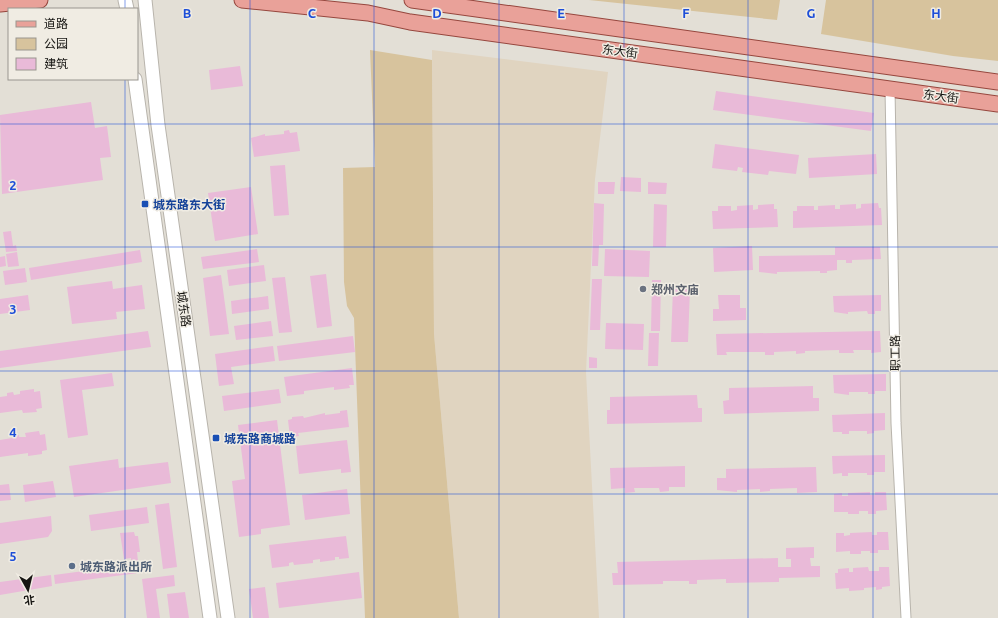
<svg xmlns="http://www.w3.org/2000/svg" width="998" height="618" font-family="Ubuntu,'Noto Sans SC',sans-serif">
<rect width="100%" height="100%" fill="#e3dfd6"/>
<path fill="#e0d4c0" d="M432,50L608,72L595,179L586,372L599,618H459L434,334Z"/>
<path fill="#d7c39d" d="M589,0H780L777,20Z
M826,0H998V61L953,56L821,34Z
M370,50L432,60L434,334L459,618H365L354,318L347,306L344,282L343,168L375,167Z"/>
<path fill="#e9bad8" d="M240,66L243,86L211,90L209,70Z
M716,91L874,113L871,131L713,110Z
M91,102L95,128L107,126L111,157L100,158L103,180L2,194L0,115Z
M289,130L290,133L297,132L300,151L254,157L251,138L265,134V136L284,134V131Z
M715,144L799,155L796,174L769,171L768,175L742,172L743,168L738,167L737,171L712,168Z
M876,154L877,174L809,178L808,158Z
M285,165L289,215L274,216L270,166Z
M621,177L641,178V192L620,191Z
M598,182H615L614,194H598Z
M648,182L667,183L666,194H648Z
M251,187L258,234L215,241L208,193Z
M594,203L604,204L603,245H599L598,266H592Z
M878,203L879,208H881L882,225L793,228V211H797V206H814V210H818V206L835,205V209H840V205L856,204V209L861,208V204Z
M654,204L667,205L666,247H653Z
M774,204V209H777L778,227L713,229L712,211H718V206H731V211L737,210V206L753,205V210L758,209V205Z
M11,231L13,246L16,245L17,251L6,252L3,232Z
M752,246L753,270L714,272L713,248Z
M835,247H880L881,259L852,260V263H846V260H837V270L827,271V273H820V271L777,272V274L759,272V256L835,255Z
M257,249L259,262L203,269L201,257Z
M605,249L650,251L649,277L604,276Z
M140,250L142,262L31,280L29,268Z
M17,252L19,266L8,267L6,254Z
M5,256L6,266L0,267V257Z
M264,265L266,281L229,286L227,270Z
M25,268L27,282L5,285L3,271Z
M326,274L332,326L317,328L310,276Z
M221,275L229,334L210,336L203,278Z
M285,277L292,332L279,333L272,278Z
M592,279H602L600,330H590Z
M652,280H661L660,331H651Z
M112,281L113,289L142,285L145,309L116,312L117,319L72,324L67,287Z
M673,288L690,289L688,342H671Z
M28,295L30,310L0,314V299Z
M718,295H740V308H746V320L713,321V309H719Z
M881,295V311H875V314H868L867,311L848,312V314L834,312L833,296Z
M268,296L269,309L232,314L231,301Z
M271,321L273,336L236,340L234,326Z
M606,323L644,324L643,350L605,349Z
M148,331L151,347L0,368V351Z
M880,331L881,352L871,353V350H853L854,353H839V350L805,351V353L796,354V351L774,352V355H765V352H726L727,355H717L716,334Z
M649,333H659L658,366H648Z
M353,336L355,352L279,361L277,346Z
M273,346L275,361L231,367L234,384L219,386L215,354Z
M589,357L597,358V368H589Z
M352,368L354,385H349L350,388L334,390V387L304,391V394L287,396L284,377Z
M112,373L114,386L82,390L88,435L68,438L60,380Z
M886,374V391H875V394H868V392H849V395L834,393L833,375Z
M813,386V398H819V411L724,414L723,401L729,400V388Z
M34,389V392L40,391L42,408L36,409L37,412L23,413L22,410L0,413V397L7,396V393L13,392L14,395L20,394V391Z
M279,389L281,403L224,411L222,396Z
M697,395L698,408H702V422L607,424V410H610V397Z
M347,410L349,427L298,433L299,436L290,437L288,420L292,419V417L303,416L304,418L325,413V415L340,413V411Z
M885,413V430L874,431V433L867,434V431H849V434H842V432H833L832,415Z
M277,420L290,525L261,529V534L239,537L232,481L245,479L238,425Z
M39,431L40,435L45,434L47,450L42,451V454L28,456V453L0,457V440L12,438V436L19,435V437H26L25,433Z
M347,440L351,472L341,473V469L299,474L296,446Z
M885,455V472H874V475H867V473H848V476H842V473L833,474L832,456Z
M118,459L119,468L168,462L171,483L74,497L69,466Z
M685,466V487H669V491L660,492L659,488H634L635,492L625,493V488L611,489L610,468Z
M816,467L817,492L797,493V488L770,489V491L760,492V489L737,490V492L717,490V478H726V469Z
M53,481L56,497L25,502L23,485Z
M9,484L11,500L0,501V485Z
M347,489L350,514L305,520L302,495Z
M870,492V495H875V492H886L887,510L876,511V514H868V511H859V514H848V512H834V494L842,493V496H848V493Z
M169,503L177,567L163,569L155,505Z
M147,507L149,523L91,531L89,515Z
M51,516L52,531L48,537L0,544V523Z
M134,532L135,536H138L140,552H137L138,561L131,562V558L124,559L120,533Z
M872,532V535H877V532H888L889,550H878V553H870V551H861V554H850V551L836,552V533H844V536L850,535V533Z
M346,536L349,558L339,559V557H335V560L320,562V559L313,560V563L294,565L293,562L289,563V566L272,568L269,545Z
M814,547V558H810L811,566H820V577L779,578V582L726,583V579L697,580V584H689V581H663V584L613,585L612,573H618L617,562L778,558V567H791V559H786V548Z
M136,564L138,573L55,584L54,575Z
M868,567L869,571H879V567H889L890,586L882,587V589L876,590V587L864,588V590L849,591V588L836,589L835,573H838V569L849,568V572H853V568Z
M359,572L362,598L279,608L276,583Z
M51,575L52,586L0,595V582Z
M174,575L175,586L156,589L160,618H147L142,579Z
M265,587L269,618H253L249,589Z
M185,592L189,618H170L167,594Z"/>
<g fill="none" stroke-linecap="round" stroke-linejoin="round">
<g stroke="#b8b4ac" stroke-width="11">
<path id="minor" d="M890,89L896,423L906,618"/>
</g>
<g stroke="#b8b4ac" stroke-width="15">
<path id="secondary" d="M125,0L127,9
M145,0L158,125L228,618
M135,79L210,618"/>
</g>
<g stroke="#96473e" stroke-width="17">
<path id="primary" d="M242,0L368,13L410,22L998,104
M412,0L998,82
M0,4L40,0"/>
</g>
<use href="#minor" stroke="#fff" stroke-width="9"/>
<use href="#secondary" stroke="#fff" stroke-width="13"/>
<use href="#primary" stroke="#e9a199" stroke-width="15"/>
</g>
<path fill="none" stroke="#1d4ed8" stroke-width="1" stroke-opacity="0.55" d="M125,0V9M250,0V618M374,0V618M499,0V618M624,0V618M748,0V618M873,0V618M125,79V618M0,124H998M0,247H998M0,371H998M0,494H998"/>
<g fill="#1a4fb4" stroke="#f0ece3" stroke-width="1.5">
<rect x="141" y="200" width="8" height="8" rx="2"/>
<rect x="212" y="434" width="8" height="8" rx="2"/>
</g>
<circle fill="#6b7280" stroke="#f0ece3" stroke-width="1.5" cx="643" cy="289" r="4"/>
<circle fill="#5c6f8a" stroke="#f0ece3" stroke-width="1.5" cx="72" cy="566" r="4"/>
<g text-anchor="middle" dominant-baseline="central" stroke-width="3" stroke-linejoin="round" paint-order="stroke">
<g font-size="12" fill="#161512" stroke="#f0ece3">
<text transform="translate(620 51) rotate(8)">东大街</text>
<text transform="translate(941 96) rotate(8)">东大街</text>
<text transform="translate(184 309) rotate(82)">城东路</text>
<text transform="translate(895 353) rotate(-91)">职工路</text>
</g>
<g font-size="12" font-weight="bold" fill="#164399" stroke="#f0ece3" text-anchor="start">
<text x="153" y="204">城东路东大街</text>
<text x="224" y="438">城东路商城路</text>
</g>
<g font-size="12" font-weight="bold" fill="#5b616d" stroke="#f0ece3" text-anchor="start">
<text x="651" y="289">郑州文庙</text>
</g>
<g font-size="12" font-weight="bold" fill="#4e5e75" stroke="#f0ece3" text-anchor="start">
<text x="80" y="566">城东路派出所</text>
</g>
</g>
<g font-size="13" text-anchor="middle" font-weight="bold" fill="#1d4ed8" stroke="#f0ece3" stroke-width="3" stroke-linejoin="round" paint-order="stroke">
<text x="187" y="18">B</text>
<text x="312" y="18">C</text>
<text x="437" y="18">D</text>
<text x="561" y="18">E</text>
<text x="686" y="18">F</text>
<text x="811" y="18">G</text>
<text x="936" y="18">H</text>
<text x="13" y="190">2</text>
<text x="13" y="314">3</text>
<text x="13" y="437">4</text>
<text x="13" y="561">5</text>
</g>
<rect x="8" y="8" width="130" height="72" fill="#f0ece3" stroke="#99968f"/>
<rect x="16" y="21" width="20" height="6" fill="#e9a199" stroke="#99968f"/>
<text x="44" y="28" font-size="12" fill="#161512">道路</text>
<rect x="16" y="38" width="20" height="12" fill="#d7c39d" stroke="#99968f"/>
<text x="44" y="48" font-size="12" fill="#161512">公园</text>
<rect x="16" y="58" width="20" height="12" fill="#e9bad8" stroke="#99968f"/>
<text x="44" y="68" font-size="12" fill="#161512">建筑</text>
<g transform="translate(28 590) rotate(172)" stroke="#f0ece3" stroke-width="3" paint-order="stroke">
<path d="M0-3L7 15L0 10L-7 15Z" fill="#161512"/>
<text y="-6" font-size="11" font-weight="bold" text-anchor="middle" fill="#161512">北</text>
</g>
</svg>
